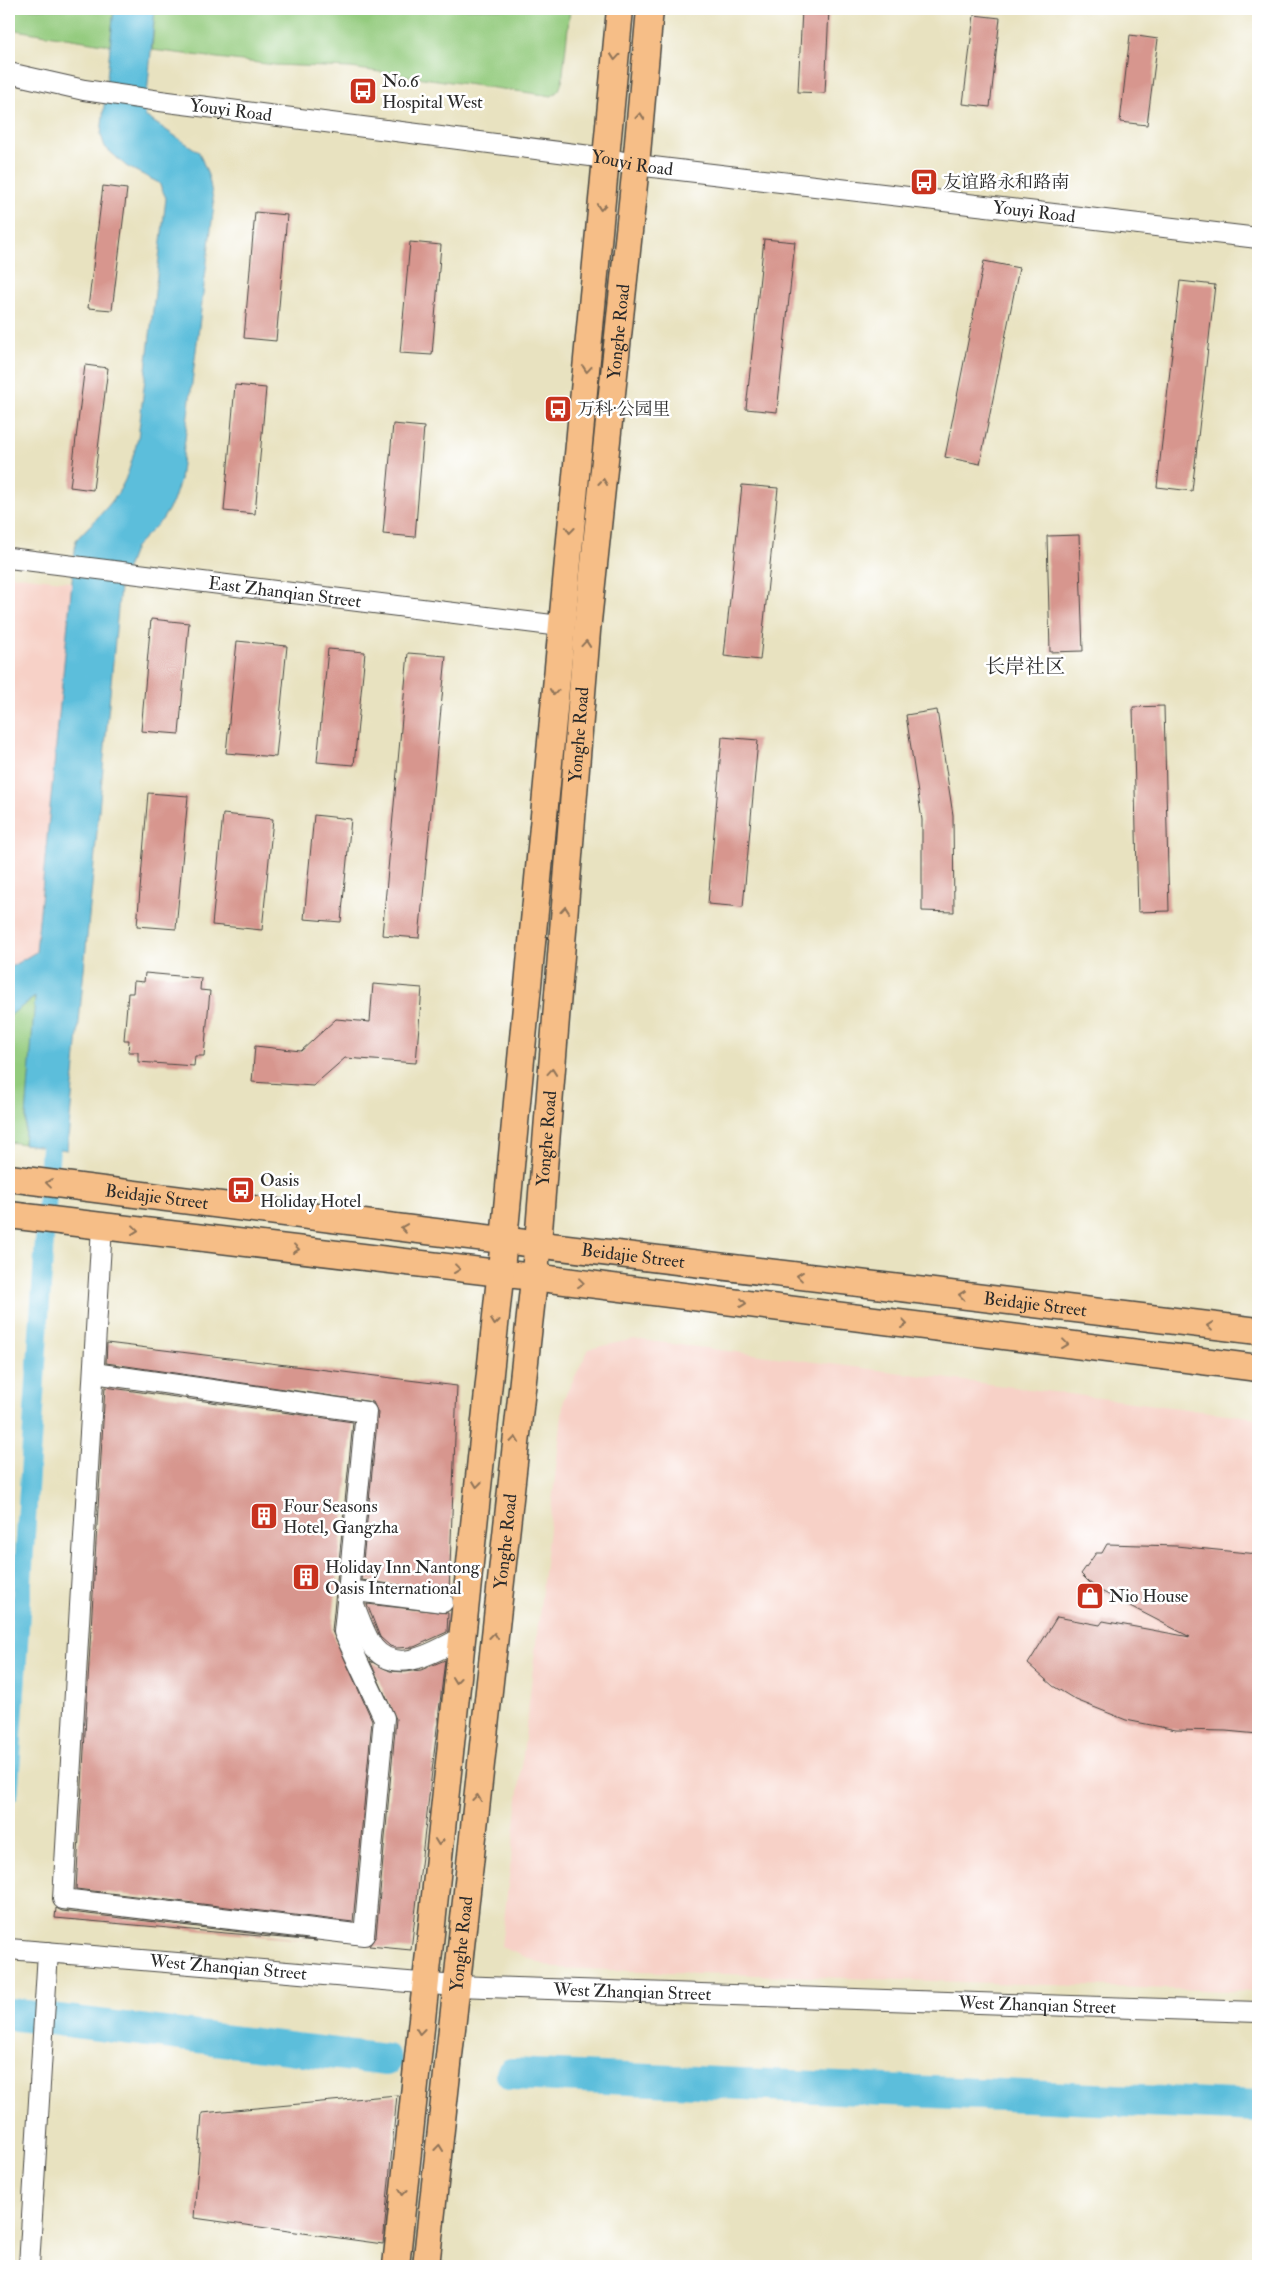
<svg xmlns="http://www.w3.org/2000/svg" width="1267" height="2275" font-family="'IM FELL Double Pica','Noto Serif SC',serif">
<rect width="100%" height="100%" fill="#fff"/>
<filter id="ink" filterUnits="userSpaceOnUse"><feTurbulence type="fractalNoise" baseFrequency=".02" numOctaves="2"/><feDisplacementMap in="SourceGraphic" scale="10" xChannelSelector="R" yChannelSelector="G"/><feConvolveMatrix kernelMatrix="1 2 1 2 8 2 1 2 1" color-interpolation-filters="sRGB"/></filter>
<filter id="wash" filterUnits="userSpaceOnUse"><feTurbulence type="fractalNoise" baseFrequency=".0096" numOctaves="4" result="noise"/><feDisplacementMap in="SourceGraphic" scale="20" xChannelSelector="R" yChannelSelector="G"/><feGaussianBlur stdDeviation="1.12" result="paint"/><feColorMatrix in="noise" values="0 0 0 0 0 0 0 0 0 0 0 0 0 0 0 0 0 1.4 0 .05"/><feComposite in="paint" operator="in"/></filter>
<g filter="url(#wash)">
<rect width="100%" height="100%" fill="#e8e2c0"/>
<path fill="#f7d1c7" d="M9,575L72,582L36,953L9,968Z
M634,1339L1258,1418V1992L553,1968L501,1947L564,1398L589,1349Z"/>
<path fill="#93cb7d" stroke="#5f7b54" d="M9,9H114L110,45L9,29Z
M155,9H570L562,82L559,90L552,96L351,68L275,65L152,50Z
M36,996L24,1144L9,1142V1016Z"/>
<path fill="#5cbedb" stroke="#447483" d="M114,9H155L145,116L199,152L209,178L214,205L180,480L173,502L162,520L135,547L120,587L67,1150L24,1144L35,997L9,1016V968L36,952L76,540C93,521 115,503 125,480C131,466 134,452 138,438L166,198L159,183L126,166L105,147L101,135Z"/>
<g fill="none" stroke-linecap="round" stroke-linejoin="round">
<path stroke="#5cbedb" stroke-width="19" d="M9,1793L52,1123"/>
<path stroke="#5cbedb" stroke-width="32" d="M9,2014L386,2060
M512,2074L1258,2106"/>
</g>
<g id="blocks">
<path fill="#d7968e" d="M802,9H829L825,93L798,92Z
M974,15L1000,18L990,107L963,104Z
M1130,35L1158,39L1147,125L1120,122Z
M103,186L127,189L112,310L88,308Z
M255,212L287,215L276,341L244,338Z
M764,239L795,242L777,412L746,409Z
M410,242L441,245L432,355L400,353Z
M984,261L1019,268L980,464L945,457Z
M1180,281L1215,285L1192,491L1157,487Z
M85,365L108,368L93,490L70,487Z
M235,385L266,388L255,514L224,511Z
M393,424L424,427L415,537L383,534Z
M742,485L778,488L760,660L724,656Z
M1079,535L1083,651L1050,652L1047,536Z
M151,619L189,623L179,734L141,731Z
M237,641L287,646L276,757L226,753Z
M328,649L365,652L354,765L317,762Z
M408,653L446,656L419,938L382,935Z
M1164,706L1169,911L1138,912L1133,707Z
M937,710L953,815L954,912L922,911V820L906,715Z
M722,737L758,740L743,907L708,904Z
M148,793L188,796L176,929L137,926Z
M223,814L273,819L262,930L212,925Z
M314,815L351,819L341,922L304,919Z
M145,973L201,978L200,990L210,991L204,1056H195L194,1066L138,1062V1052H128L129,1040H124L128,993H133L134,981L144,982Z
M373,984L422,988L416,1063L345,1058L313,1086L252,1082L255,1046L301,1051L336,1019L370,1022Z
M107,1343L457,1386L449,1592L361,1580L378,1413L373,1402L106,1363Z
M105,1387L353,1422L332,1631L372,1720L353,1922L76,1889Z
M1107,1544L1176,1546L1258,1554V1734L1226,1731L1176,1730L1126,1720L1076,1700L1053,1686L1028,1664L1057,1617L1100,1625L1103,1621L1190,1637L1101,1591L1089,1582L1081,1574L1096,1553H1102Z
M367,1604L448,1613L447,1632L414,1647L396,1648L390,1646L380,1637Z
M445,1660L411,1950L369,1946L376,1936L396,1719L370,1661L390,1671L405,1672L421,1670Z
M56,1908L62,1911L317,1941L55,1918Z
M397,2095L383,2244L194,2218L202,2113Z"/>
</g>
</g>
<g filter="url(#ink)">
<use href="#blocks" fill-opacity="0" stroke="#474641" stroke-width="1"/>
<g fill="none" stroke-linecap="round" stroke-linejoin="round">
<g stroke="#474641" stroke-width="22">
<g id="minor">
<path id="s1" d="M9,73L84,90L160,101L606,158L636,165L1258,238"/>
<path id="s2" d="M9,558L560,626"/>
<path d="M94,1373L366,1412L344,1632L384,1718L364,1935L63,1899L102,1226"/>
<path d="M348,1590L443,1602"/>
<path d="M349,1592C356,1608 364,1636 374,1648C397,1676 436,1651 461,1638"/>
<path id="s3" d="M9,1949L456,1986L1258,2012"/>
<path d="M29,2266L48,1952"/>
</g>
</g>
<g stroke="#474641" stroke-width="29">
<g id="major">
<path id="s4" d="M9,1178L427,1231L1258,1331"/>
<path d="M9,1215L533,1277L1258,1368"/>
<path d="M396,2266L504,1240L620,9"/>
<path id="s5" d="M426,2266L538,1243L587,631L636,165L650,9"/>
</g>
</g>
<use href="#minor" stroke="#fff" stroke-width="20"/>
<use href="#major" stroke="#f6be87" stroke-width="26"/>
</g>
<defs><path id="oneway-chevron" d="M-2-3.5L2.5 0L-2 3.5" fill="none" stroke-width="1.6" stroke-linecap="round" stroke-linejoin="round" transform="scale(1.25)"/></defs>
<g stroke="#907459">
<use href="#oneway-chevron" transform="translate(615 57) rotate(95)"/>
<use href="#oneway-chevron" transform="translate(640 116) rotate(-85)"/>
<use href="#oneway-chevron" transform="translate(601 207) rotate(95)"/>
<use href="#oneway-chevron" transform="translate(587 369) rotate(95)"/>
<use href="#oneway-chevron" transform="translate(603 482) rotate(-84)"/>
<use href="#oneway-chevron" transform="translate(570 530) rotate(96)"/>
<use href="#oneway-chevron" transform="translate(586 644) rotate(-85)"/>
<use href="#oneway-chevron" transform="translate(554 692) rotate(95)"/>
<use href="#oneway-chevron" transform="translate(565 910) rotate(-85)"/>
<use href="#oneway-chevron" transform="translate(552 1072) rotate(-85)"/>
<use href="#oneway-chevron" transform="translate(49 1183) rotate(-173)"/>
<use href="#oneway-chevron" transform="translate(404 1228) rotate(-172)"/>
<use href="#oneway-chevron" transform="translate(135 1230) rotate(7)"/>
<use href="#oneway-chevron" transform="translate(296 1249) rotate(7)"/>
<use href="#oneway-chevron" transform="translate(457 1269) rotate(7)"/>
<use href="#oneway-chevron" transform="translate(800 1276) rotate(-173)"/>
<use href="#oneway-chevron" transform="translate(581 1283) rotate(7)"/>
<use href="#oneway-chevron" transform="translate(962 1295) rotate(-173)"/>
<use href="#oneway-chevron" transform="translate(743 1303) rotate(7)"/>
<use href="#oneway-chevron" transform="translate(495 1322) rotate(96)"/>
<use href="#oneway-chevron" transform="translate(904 1324) rotate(7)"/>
<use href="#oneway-chevron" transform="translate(1210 1326) rotate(-173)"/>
<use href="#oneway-chevron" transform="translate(1065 1344) rotate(7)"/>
<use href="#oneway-chevron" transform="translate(515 1440) rotate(-84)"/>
<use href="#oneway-chevron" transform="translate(477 1484) rotate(96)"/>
<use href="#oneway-chevron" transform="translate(494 1636) rotate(-84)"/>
<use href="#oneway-chevron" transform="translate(456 1680) rotate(96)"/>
<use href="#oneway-chevron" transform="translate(477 1798) rotate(-84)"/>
<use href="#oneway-chevron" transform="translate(439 1842) rotate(96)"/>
<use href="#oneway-chevron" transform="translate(420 2031) rotate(96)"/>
<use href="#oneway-chevron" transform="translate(439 2148) rotate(-84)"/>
<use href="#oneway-chevron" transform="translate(403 2192) rotate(96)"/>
</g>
</g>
<defs>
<g id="bus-square" transform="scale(1.4375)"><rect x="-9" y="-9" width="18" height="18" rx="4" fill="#c8321e" stroke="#fff"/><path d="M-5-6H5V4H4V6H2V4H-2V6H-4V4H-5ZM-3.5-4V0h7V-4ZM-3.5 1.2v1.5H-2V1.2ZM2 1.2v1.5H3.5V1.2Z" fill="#fff"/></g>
<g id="building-square" transform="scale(1.4375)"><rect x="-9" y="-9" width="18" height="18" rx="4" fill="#c8321e" stroke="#fff"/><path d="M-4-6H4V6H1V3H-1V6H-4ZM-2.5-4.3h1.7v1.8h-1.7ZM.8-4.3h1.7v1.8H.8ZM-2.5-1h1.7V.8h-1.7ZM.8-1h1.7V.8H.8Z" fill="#fff"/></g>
<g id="shop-square" transform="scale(1.4375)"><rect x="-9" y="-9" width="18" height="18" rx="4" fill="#c8321e" stroke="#fff"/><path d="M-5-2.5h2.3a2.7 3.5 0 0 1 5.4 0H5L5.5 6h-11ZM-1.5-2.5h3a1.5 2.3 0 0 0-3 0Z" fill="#fff"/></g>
</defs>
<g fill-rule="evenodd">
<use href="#bus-square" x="363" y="91"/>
<use href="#bus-square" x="924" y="182"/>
<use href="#bus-square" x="558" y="409"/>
<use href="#bus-square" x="241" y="1190"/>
<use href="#building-square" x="264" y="1516"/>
<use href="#building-square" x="306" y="1577"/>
<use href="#shop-square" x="1090" y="1596"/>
</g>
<g text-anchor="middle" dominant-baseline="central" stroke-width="5" stroke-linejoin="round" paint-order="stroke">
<g font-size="18" fill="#2b2b2b" stroke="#fff" text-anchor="start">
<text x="382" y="81">No.6<tspan x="382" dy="21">Hospital West</tspan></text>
<text x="943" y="182">友谊路永和路南</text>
<text x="577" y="409">万科·公园里</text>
<text x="260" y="1180">Oasis<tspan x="260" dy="21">Holiday Hotel</tspan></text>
<text x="283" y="1506">Four Seasons<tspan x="283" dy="21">Hotel, Gangzha</tspan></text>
<text x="325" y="1567">Holiday Inn Nantong<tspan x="325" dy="21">Oasis International</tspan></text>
<text x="1109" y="1596">Nio House</text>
</g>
<g font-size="18" fill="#2b2b2b" stroke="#fff">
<text stroke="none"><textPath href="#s1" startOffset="225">Youyi Road</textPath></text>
<text stroke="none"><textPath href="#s1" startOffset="630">Youyi Road</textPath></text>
<text stroke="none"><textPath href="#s1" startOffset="1035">Youyi Road</textPath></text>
<text stroke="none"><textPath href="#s5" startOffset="1944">Yonghe Road</textPath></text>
<text stroke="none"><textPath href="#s2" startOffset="278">East Zhanqian Street</textPath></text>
<text stroke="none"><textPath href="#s5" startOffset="1539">Yonghe Road</textPath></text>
<text stroke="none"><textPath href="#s5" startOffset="1134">Yonghe Road</textPath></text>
<text stroke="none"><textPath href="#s4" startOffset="149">Beidajie Street</textPath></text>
<text stroke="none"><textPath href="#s4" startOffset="629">Beidajie Street</textPath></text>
<text stroke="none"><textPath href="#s4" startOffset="1034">Beidajie Street</textPath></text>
<text stroke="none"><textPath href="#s5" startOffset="729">Yonghe Road</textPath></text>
<text stroke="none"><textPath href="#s5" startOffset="324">Yonghe Road</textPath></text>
<text stroke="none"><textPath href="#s3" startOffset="220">West Zhanqian Street</textPath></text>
<text stroke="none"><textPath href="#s3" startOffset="625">West Zhanqian Street</textPath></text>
<text stroke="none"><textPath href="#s3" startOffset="1030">West Zhanqian Street</textPath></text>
</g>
<g font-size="20" fill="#2b2b2b" stroke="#fff">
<text x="1025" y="666">长岸社区</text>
</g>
</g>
<rect width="1267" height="2275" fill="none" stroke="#fff" stroke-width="30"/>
</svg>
